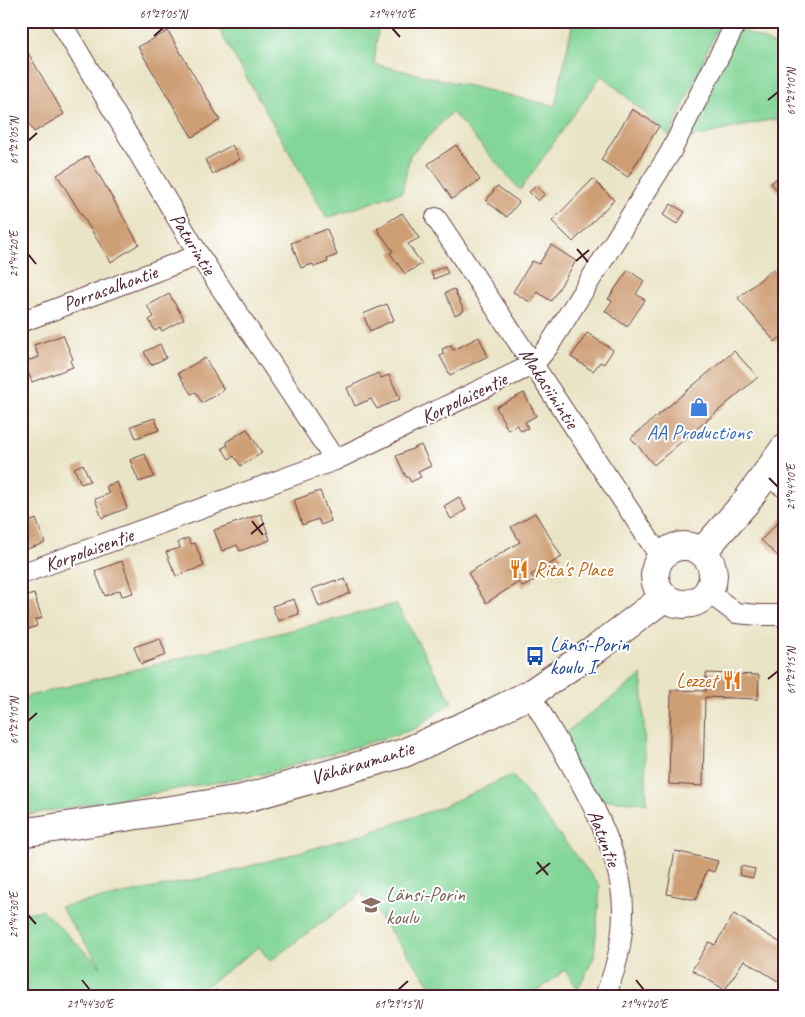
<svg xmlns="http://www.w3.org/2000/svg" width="805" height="1017" font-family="Caveat,sans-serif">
<rect width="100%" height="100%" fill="#fff"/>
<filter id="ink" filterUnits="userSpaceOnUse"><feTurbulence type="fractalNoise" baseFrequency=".02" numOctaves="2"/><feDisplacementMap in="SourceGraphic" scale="10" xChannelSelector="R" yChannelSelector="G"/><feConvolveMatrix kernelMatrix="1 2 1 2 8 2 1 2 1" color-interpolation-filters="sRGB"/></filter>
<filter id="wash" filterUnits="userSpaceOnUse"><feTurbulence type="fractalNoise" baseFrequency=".0096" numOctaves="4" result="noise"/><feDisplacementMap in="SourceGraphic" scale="20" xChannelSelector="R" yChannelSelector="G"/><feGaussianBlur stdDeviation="1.12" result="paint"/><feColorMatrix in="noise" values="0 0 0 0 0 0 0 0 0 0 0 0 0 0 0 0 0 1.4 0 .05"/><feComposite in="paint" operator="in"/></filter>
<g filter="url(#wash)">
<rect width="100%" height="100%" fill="#eae4c6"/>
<path fill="#83d698" stroke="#667a62" d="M214,21H379L374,64L555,106L573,21H720L670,136L602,75L520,190L452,112L410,155L402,192L327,218Z
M735,27L784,49V126L774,119L690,138Z
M396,604L452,702L415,729L264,774L21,816V698Z
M642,675L647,803L589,799L556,740Z
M512,775L600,886L594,957L578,989L565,970L531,996H439L359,890L358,896L270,961L259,947L193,996H21V914L42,910L102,968L60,907L218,875L368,833L439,808Z"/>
<g id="blocks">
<path fill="#ce9e74" d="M168,31L220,120L192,137L138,47Z
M21,41L64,114L34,132L21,111Z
M632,109L659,126L628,177L601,160Z
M232,145L240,159L213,174L205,160Z
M456,145L480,180L452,199L428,164Z
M88,156L139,244L111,262L57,175Z
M784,172V198L771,183Z
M593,179L614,200L573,242L552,221Z
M497,186L519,202L507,217L486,201Z
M536,186L545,194L538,201L529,192Z
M671,204L685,212L677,224L663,215Z
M402,213L419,238L408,244L422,264L405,274L390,253L393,251L377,229Z
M327,229L337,255L327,259L328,262L314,267L313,264L301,268L291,243Z
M551,245L576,261L551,301L537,292L530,302L513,292L532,261L539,264Z
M445,266L448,273L434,279L431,272Z
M773,269L784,282V334L775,342L738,298Z
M628,270L644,281L636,294L645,300L627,327L605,311L612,301L608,299Z
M454,289L464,311L455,315L445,293Z
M169,294L184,319L162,331L160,328L155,331L149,320L154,317L147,306Z
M387,304L394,320L370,331L363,314Z
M587,333L613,350L604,364L600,362L593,371L571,357Z
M63,335L73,359L70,361L73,367L32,382L24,362L39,357L34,345Z
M479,337L488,356L450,375L440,356L444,354L442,349L451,345L453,350Z
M160,344L166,358L151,365L144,352Z
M734,351L758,377L654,465L631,438Z
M205,358L224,390L202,403L196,392L191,394L178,373Z
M378,373L381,378L389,375L400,399L377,409L371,399L355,406L347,388Z
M524,393L536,416L525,422L528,428L521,431L517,425L508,430L496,407Z
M155,418L159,430L136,438L131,426Z
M247,429L262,453L241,466L234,456L229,459L222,448L228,445L226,442Z
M421,445L431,466L418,472L421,477L411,482L408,477H406L396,456Z
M145,454L154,477L139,482L130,460Z
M83,464L90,481L81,484L74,468Z
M117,482L127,508L102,518L95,499L109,494L106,486Z
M320,491L331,521L321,525L318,519L302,525L294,500Z
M459,497L466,510L451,519L444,506Z
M21,512L26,523L36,519L45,543L21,551Z
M535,513L562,557L531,575L535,580L523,587L519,582L486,603L468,573L520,542L511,527Z
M261,514L270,540L240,551L237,545L222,551L214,530Z
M784,516V568L778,563L781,559L761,540Z
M188,538L191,544L195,543L204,566L176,576L166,552L180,548L178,542Z
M122,561L133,593L122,596L120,590L105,596L95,571Z
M345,579L350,593L319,607L312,589L336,580V582Z
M34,594L42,618L35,620L37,626L23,631L21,627V598Z
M294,599L299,614L278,621L272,606Z
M160,638L166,655L141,664L134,647Z
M706,673L759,675L758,699L705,697L703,786L669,784L671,690L706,691Z
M675,851L718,861L714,872L707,870L696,900L667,894Z
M741,866L755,869L753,878L739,875Z
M734,914L784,945V978L781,983L744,960L725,990L692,970L709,942L715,945Z
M216,990L220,996H207Z"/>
</g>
</g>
<g filter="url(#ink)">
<use href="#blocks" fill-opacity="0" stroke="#623d42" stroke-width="1"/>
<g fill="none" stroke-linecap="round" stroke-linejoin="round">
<g stroke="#623d42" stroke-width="22">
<path id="street" d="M60,21L199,255L335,460
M436,218L661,558
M21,322L199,255
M765,475L784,487
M21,574L335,460L534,364L548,347L670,153L737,21
M708,592L736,613L759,615H784
M530,694C562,751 611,823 621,887C627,923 619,963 605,996"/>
</g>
<g stroke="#623d42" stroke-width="30">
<path id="secondary" d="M655 575a29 29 0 1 1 58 0a29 29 0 1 1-58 0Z
M702,552L746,502L784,449
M21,833L242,799L404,753L486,716L530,694L596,649L665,597"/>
</g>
<use href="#street" stroke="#fff" stroke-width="20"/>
<use href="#secondary" stroke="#fff" stroke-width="28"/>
</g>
</g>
<path fill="none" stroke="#4a1f2b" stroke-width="2" d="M392,28L400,37M154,36L163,28M768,100L778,92M28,141L37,133M577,249L588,262M28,254L36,264M576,261L589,250M769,478L778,487M252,521L263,535M251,534L264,523M768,679L778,671M28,721L37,713M537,862L548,875M536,874L550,863M28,915L36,924M82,980L90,990M636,980L644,990M398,990L408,981"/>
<defs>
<g id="shop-bare" transform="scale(1.5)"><path d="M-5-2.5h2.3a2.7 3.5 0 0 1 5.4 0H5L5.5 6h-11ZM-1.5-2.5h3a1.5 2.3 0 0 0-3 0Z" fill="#3f7fe0" stroke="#fff" stroke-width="2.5" paint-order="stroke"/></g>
<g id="restaurant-bare" transform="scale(1.5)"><path d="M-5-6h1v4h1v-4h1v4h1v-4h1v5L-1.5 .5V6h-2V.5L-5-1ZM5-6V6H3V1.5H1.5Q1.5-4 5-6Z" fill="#e8710a" stroke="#fff" stroke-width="2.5" paint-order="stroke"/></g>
<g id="bus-bare" transform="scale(1.5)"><path d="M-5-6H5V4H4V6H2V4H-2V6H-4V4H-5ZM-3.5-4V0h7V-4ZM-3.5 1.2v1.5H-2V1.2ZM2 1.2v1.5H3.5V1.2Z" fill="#1a4fb4" stroke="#fff" stroke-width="2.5" paint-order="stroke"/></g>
<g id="school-bare" transform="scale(1.5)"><path d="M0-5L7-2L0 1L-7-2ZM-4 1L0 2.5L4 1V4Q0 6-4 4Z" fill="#8d6e63" stroke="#fff" stroke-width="2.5" paint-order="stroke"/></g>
</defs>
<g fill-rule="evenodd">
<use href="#shop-bare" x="699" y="407"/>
<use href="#restaurant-bare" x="519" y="569"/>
<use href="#bus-bare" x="535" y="656"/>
<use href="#restaurant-bare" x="732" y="680"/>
<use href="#school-bare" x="371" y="905"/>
</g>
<g text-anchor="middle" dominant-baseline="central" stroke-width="4" stroke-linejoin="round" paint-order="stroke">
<g font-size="20" fill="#4a1f2b" stroke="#fff">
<text transform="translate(193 244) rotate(58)">Paturintie</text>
<text transform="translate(110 288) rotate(-20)">Porrasalhontie</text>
<text transform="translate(549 388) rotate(57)">Makasiinintie</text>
<text transform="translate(464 398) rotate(-26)">Korpolaisentie</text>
<text transform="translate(89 550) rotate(-20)">Korpolaisentie</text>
<text transform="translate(362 763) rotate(-17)">Vähäraumantie</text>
<text transform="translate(604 838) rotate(69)">Aatuntie</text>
</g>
<g font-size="20" fill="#366cbe" stroke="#fff">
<text x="699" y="432">AA Productions</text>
</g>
<g font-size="20" fill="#c56008" stroke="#fff" text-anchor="start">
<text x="534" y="569">Rita's Place</text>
<text x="717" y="680" text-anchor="end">Lezzet</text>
</g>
<g font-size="20" fill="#164399" stroke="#fff" text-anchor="start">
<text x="550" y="644">Länsi-Porin<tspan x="550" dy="23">koulu I</tspan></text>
</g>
<g font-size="20" fill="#785e54" stroke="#fff" text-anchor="start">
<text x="386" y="894">Länsi-Porin<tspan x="386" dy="23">koulu</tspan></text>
</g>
</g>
<rect width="805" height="1017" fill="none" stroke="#fff" stroke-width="55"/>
<rect x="28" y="28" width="750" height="962" fill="none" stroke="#4a1f2b" stroke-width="2"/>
<g font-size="12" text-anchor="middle" fill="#4a1f2b">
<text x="163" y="18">61°29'05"N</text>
<text x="392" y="18">21°44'10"E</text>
<text transform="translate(791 92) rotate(-90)" y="4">61°29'10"N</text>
<text transform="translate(14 141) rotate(-90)" y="4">61°29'05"N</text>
<text transform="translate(14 254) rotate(-90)" y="4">21°44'20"E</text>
<text transform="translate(791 487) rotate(-90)" y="4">21°44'10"E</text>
<text transform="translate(791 671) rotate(-90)" y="4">61°29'15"N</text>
<text transform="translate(14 721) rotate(-90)" y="4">61°29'10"N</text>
<text transform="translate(14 915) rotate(-90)" y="4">21°44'30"E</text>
<text x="90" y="1008">21°44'30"E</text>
<text x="398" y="1008">61°29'15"N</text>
<text x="644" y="1008">21°44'20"E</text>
</g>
</svg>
